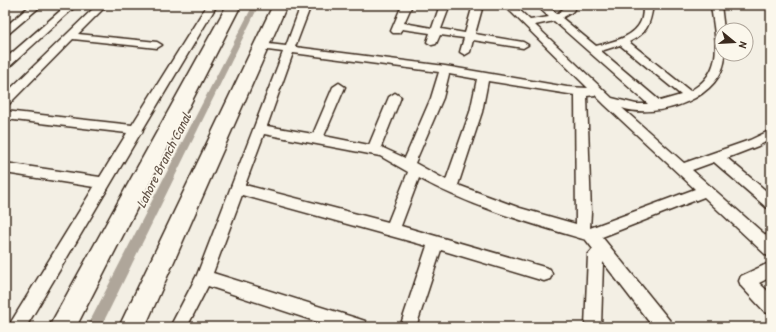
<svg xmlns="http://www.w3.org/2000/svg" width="776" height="332" font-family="'Patrick Hand',sans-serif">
<rect width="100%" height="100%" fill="#f3efe4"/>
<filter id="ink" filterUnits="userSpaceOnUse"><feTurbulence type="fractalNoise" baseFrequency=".025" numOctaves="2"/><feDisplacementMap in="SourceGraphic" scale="8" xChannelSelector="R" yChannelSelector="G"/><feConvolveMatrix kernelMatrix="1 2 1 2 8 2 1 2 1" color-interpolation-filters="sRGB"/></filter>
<g filter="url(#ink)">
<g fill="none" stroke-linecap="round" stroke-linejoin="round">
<path fill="#afa69a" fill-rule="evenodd" d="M253,5H259L101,327H87Z"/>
<g stroke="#3b2a1e" stroke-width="3">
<path id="minor" d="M31,5H42L8,34L5,35V27Z
M67,5H77L9,67L5,68V59Z
M97,5H107L78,34L157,42L162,45L157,48L73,39L9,104L5,105V94Z
M207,5H217L143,129L142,133L140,134L26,327H8L94,187L5,173V163L100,177L127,133L5,119V111L132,125Z
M301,5H311L295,47L445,66L567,87L588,88L504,5H514L530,20L549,17L536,5H547L557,14L568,5H578L572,12L562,18L596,46C611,42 634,38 641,21C643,16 643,10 643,5H653C650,25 647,33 629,42L690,91C726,71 715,39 711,5H721L724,30H722V54H725C725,98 658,120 622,108L684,163L750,140L771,130V139L758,146L727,158L771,195V209L766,207L714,162L692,170L771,240V257L766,255L704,197L602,237L670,321L672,327H653L603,262L601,327H585L588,255L593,249L586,240C529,223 471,207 419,178L401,226L544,267L550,269L552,274L550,279L544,281L441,250L416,327H400L427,246L242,195L213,273L359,319L365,321L367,327H333L208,286L187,327H170L197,275L283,52L260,49L255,46L260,43L286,46ZM554,21L648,104H636L612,98L535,25ZM620,45L681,95L660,101L601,51ZM293,53L439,72L431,98L405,158L381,147L401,97L395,93L389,97L369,145L324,136L345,87L339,83L333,87L313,134L267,126ZM449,74L477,79L470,112L446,180L415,163L443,98ZM488,81L575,95L576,224L520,208L458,185L482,112ZM595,95L605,105L695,189L590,228L591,213L587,96ZM264,134L380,156L408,172L388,222L245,185Z
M402,5H412L404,23L432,28L440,5H450L441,29L465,33L473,5H483L475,34L523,42L528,45L523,48L473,40L470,52L465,55L460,52L464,38L440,35L436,44L432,45L427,42L430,33L402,29L399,33H393L391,31Z
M771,262V277L759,283L771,294V314L765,312L741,286L739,281L741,276Z"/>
</g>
<g stroke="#3b2a1e" stroke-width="3">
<path id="highway" d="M227,5H241L76,327H49Z
M273,5H287L145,327H119Z"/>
</g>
<use href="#minor" fill="#fbf7ec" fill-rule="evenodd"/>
<use href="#highway" fill="#fbf7ec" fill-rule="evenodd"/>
</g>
</g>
<g text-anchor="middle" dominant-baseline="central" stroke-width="3.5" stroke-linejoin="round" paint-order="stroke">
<g font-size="14" font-style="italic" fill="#645549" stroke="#fbf7ec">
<text transform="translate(163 160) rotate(-63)">Lahore Branch Canal</text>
</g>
</g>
<rect width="776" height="332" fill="none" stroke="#fbf7ec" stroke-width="20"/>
<rect x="10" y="10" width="756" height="312" fill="none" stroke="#3b2a1e" stroke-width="1.5" filter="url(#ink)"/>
<g transform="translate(734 42) rotate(108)"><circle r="19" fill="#fbf7ec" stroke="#aea59a"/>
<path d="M0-3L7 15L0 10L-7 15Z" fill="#3b2a1e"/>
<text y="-6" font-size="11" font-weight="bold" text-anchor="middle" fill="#3b2a1e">N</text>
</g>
</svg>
